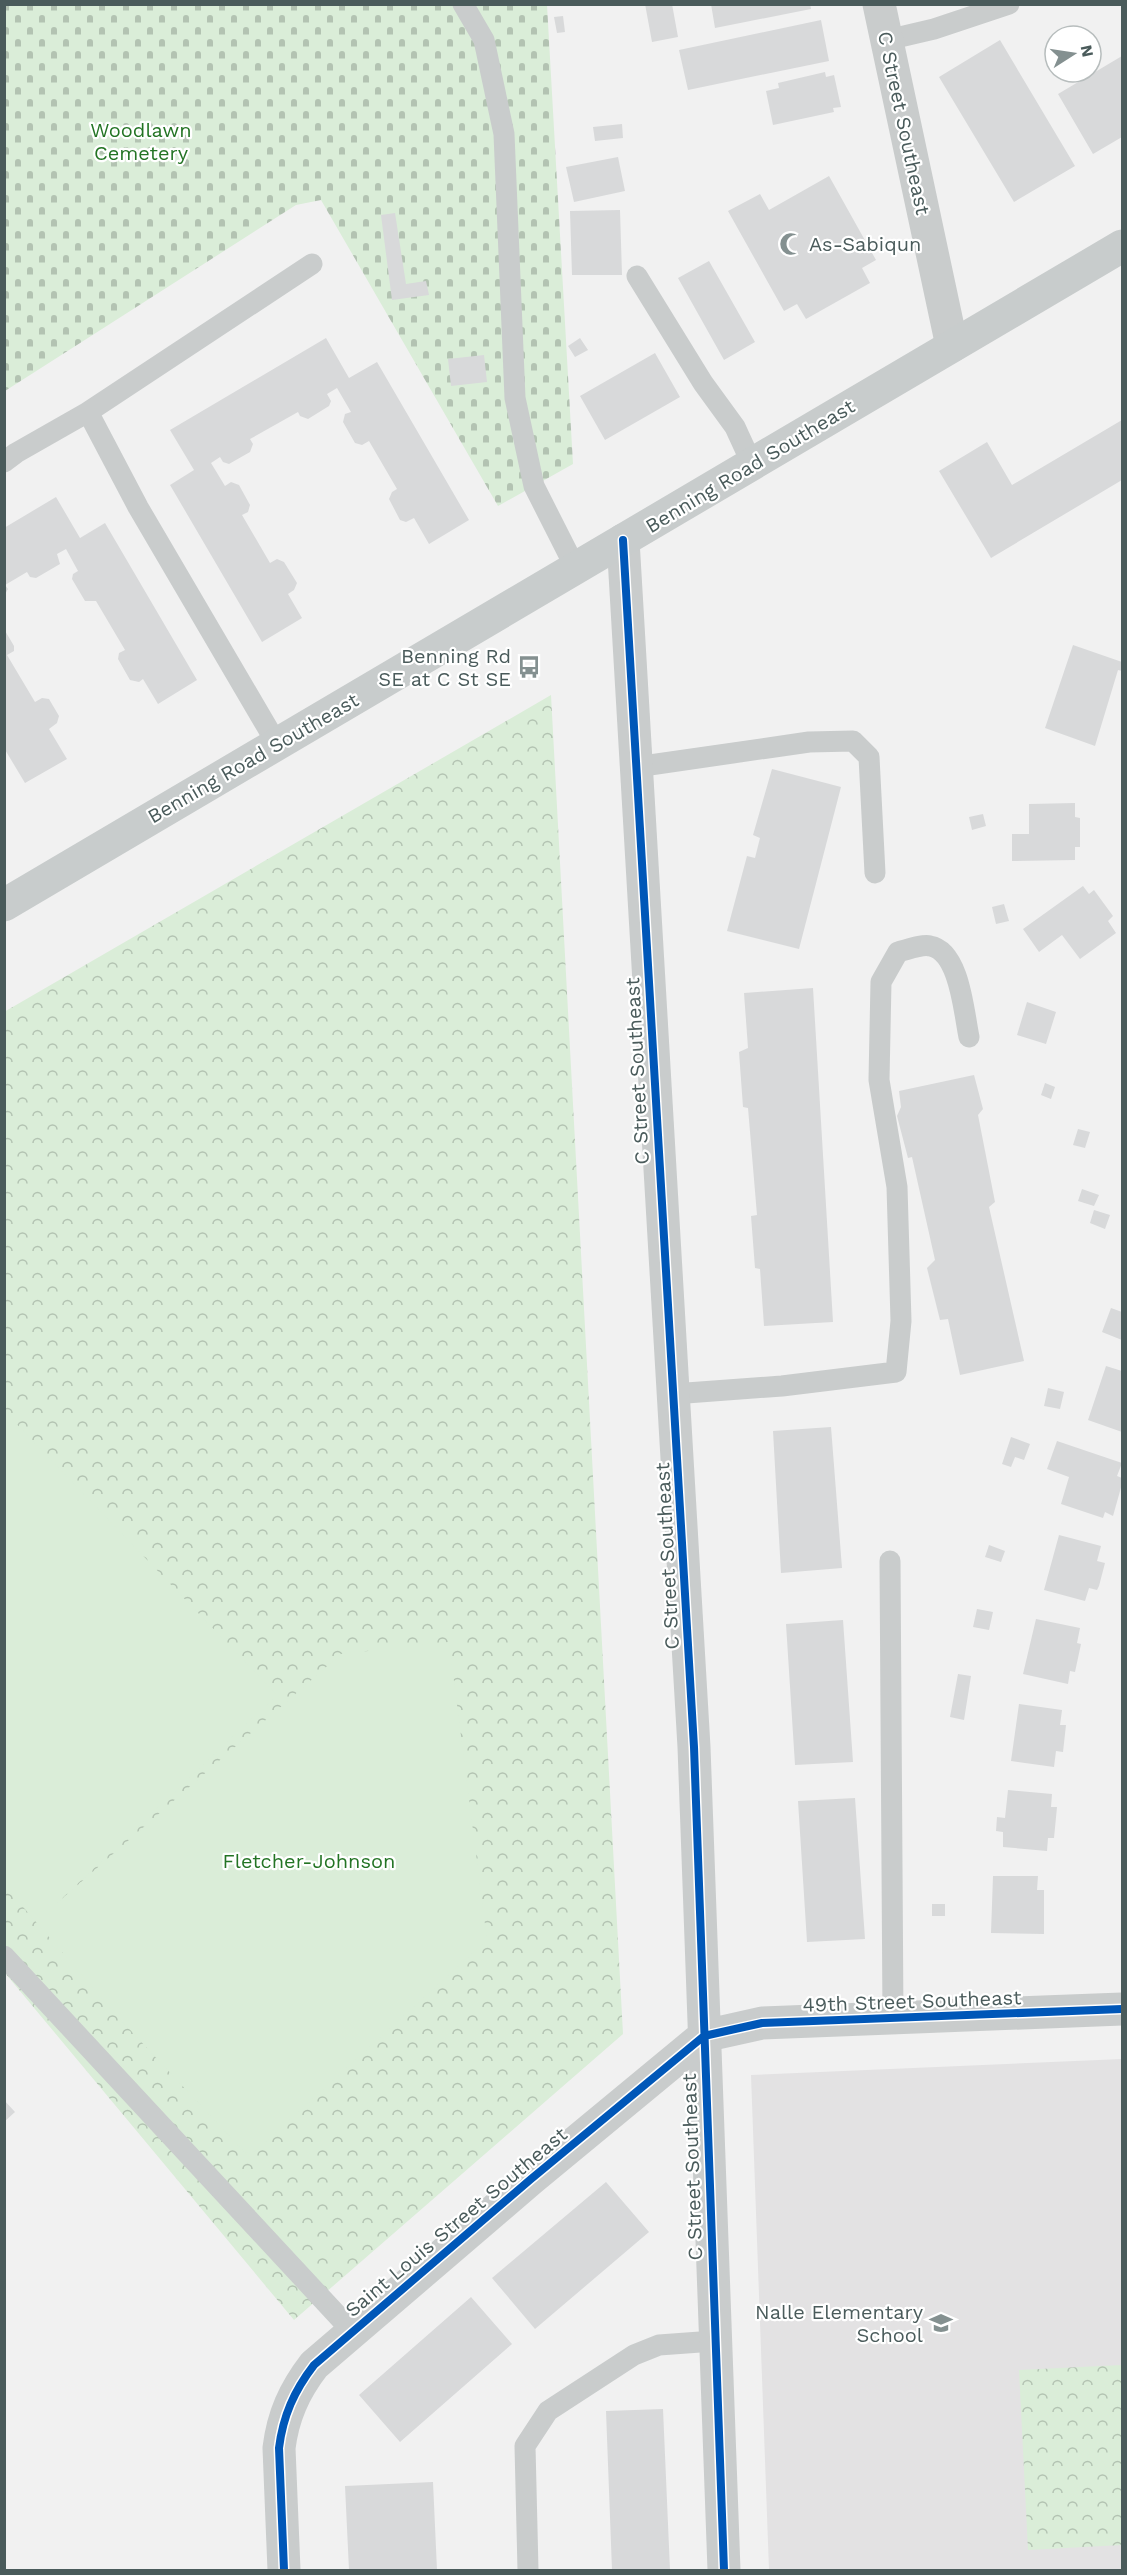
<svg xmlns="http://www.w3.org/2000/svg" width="1127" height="2575" font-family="'Work Sans',sans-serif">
<defs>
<pattern id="cemetery-stones" width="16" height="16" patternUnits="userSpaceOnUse" patternTransform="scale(1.5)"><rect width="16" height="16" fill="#daedd8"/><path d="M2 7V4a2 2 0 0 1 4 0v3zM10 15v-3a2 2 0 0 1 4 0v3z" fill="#b3c3b2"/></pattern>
<pattern id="park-crowns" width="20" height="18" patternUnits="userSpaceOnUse" patternTransform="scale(1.5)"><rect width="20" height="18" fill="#daedd8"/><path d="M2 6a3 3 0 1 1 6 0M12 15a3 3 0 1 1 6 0" fill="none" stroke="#b3c3b2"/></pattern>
</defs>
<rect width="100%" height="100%" fill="#f1f1f1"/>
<path fill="#e3e2e3" d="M1122,2059V2570H769L751,2075Z"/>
<path fill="url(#cemetery-stones)" d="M5,5H547L573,464L498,506L321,200L296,205L5,391Z"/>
<path fill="url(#park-crowns)" d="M551,695L623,2034L294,2320L5,1973L4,1012Z
M1122,2365V2545L1028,2550L1019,2370Z"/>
<path fill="#daedd8" d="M4,1411L277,1695L56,1904L341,1654L449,1642L487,1940L249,2157L118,2017L5,1886Z"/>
<path fill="#d8d9da" d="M645,4H672L678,37L652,42Z
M711,4H810L811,9L715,28Z
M563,16L565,32L557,33L554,17Z
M821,20L829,61L688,90L679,50Z
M1000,40L1075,166L1014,202L939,77Z
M1122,56V137L1093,154L1058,94Z
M825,72L826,77L834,75L841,107L833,108L834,112L773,125L766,91L779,88L778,83Z
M622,124L623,138L595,141L593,127Z
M618,157L625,191L574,202L566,167Z
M829,176L876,260L862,268L870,283L806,319L797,304L784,311L728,211L760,194L769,210Z
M620,210L622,275H572L570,211Z
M395,213L406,284L426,281L429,295L392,300L381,215Z
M709,261L755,342L724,360L678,278Z
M326,338L349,378L377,362L469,520L429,544L414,518L406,522L400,520L389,499L392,492L397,489L369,441L362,445L355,443L343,422L345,414L351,412L337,388L327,394L331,401L329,406L308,419L300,416L298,412L250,439L253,444L250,452L229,464L223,462L220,457L211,463L225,486L231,482L239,485L250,505L248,512L242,515L270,563L277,559L284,562L297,583L294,590L288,594L302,618L262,642L170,485L194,470L170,430Z
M580,338L588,350L575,357L568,346Z
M655,353L680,397L605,440L580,396Z
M484,355L487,382L451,386L448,359Z
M1122,420V480L991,558L939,471L987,442L1012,485Z
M56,497L80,538L105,523L197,680L158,704L143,679L139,682L130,680L118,659L119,653L125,650L96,601H85L72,579L73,574L78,571L66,549L57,554L60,564L36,578L30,577L27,572L5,585L8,589L4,596V528Z
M4,629L14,646V651L7,655L35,702L42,698L49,699L59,716L57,723L49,729L67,759L25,783L4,748Z
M1073,645L1122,662V671L1118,670L1095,746L1045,728Z
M772,769L841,787L799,949L727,931L747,856L755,858L760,838L753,835Z
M1075,803V817L1080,818V847H1075V860L1012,861V834H1029V804Z
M983,814L986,826L972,830L969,817Z
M1083,886L1089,894L1094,890L1113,916L1108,921L1116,933L1080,959L1062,935L1039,952L1023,929Z
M1004,904L1009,921L996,924L992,907Z
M813,988L833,1322L764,1326L760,1269L755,1268L751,1216L757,1215L748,1108L743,1107L739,1052L748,1048L744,993Z
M1027,1002L1056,1012L1046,1044L1017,1035Z
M974,1075L983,1109L978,1115L995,1202L989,1207L1024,1361L960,1375L948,1319L940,1320L927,1268L935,1260L912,1157L908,1158L897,1116L901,1107L899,1091Z
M1045,1083L1055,1087L1051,1099L1041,1095Z
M1078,1129L1090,1132L1085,1148L1073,1145Z
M1082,1189L1099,1195L1094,1206L1078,1201Z
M1094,1210L1110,1215L1105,1229L1090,1223Z
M1111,1308L1122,1312V1340L1102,1332Z
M1106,1366L1122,1371V1432L1088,1420Z
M1048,1388L1064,1392L1060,1409L1044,1406Z
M831,1427L842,1568L781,1573L773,1431Z
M1011,1437L1030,1444L1024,1460L1015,1457L1011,1467L1002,1464Z
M1057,1441L1122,1463L1117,1476L1122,1478V1484L1113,1516L1105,1512L1103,1518L1061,1504L1069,1477L1047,1469Z
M1059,1535L1101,1546L1097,1561L1105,1563L1099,1586L1097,1590L1089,1588L1085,1601L1044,1590Z
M989,1545L1005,1551L1001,1562L985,1557Z
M977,1609L993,1612L989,1630L973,1627Z
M1036,1619L1080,1628L1077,1643L1081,1644L1075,1672L1070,1671L1068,1684L1023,1674Z
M843,1620L853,1762L795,1765L786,1624Z
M958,1674L971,1676L964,1720L950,1717Z
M1019,1704L1062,1710L1060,1725H1066L1063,1752L1056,1751L1054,1767L1011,1761Z
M1008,1790L1052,1794L1051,1807H1057L1054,1838H1048L1047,1851L1003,1847V1832L996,1831L997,1817L1005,1818Z
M855,1798L865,1939L807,1942L798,1801Z
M993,1876H1038L1037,1890H1044V1934L991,1933Z
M932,1904H945V1916H932Z
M4,2100L15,2112L4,2122Z
M606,2182L649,2232L535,2329L492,2278Z
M471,2297L512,2344L400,2442L359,2395Z
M663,2409L670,2570H612L606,2411Z
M433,2482L437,2570H349L345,2486Z"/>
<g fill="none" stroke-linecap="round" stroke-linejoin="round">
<path stroke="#c9cccc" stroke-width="21" d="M463,4L484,40L504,134L515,398L534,486L575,567
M887,40L934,29L1009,4
M637,276L703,383L735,427L752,464
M4,462L16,453L88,412
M277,744L138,507L88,412L312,264
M636,767L809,742L853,741L869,757L875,873
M673,1394L782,1386L896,1372L901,1321L897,1187L879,1080L881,982L898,952C907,950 922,944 930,946C960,951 964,1014 969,1037
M890,1561L893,2018
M4,1956L352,2331
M528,2570L525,2446L548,2411L634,2355L659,2345L714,2341"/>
<path stroke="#c9cccc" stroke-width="33" d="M879,4L952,346
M623,540L694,1747L724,2570
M284,2570L279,2448C283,2416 294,2391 314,2365L531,2179L704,2036L762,2023L1122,2009"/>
<path stroke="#c8cccc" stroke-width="33" d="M4,905L1122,246"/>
<g stroke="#fff" stroke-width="11">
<path id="cycleway" d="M623,540L694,1747L724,2570
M284,2570L279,2448C283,2416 294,2391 314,2365L531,2179L704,2036L762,2023L1122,2009"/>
</g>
<use href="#cycleway" stroke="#0057b8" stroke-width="8"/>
</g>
<defs>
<g id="mosque-bare" transform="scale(1.8)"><path d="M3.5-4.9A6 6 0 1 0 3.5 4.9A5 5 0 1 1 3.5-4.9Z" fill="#849090" stroke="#fff" stroke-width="2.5" paint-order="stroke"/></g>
<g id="bus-bare" transform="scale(1.8)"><path d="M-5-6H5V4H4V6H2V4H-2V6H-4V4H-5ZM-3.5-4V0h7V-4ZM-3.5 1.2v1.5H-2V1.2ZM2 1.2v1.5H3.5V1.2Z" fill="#849090" stroke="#fff" stroke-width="2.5" paint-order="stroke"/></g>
<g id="school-bare" transform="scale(1.8)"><path d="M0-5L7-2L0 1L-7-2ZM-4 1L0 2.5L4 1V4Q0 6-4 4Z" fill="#849090" stroke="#fff" stroke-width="2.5" paint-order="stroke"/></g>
</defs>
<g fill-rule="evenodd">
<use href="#mosque-bare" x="791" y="244"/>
<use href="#bus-bare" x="529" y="667"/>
<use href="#school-bare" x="941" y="2323"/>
</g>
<g text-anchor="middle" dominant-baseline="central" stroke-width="4.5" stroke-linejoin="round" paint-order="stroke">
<g font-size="20" fill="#4a5b5b" stroke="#fff">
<text transform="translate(904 123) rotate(78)">C Street Southeast</text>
<text transform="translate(750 466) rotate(-31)">Benning Road Southeast</text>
<text transform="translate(253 758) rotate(-30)">Benning Road Southeast</text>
<text transform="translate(637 1071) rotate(-93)">C Street Southeast</text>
<text transform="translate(667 1556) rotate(-93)">C Street Southeast</text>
<text transform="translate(912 2001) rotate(-2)">49th Street Southeast</text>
<text transform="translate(692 2167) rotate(-92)">C Street Southeast</text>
<text transform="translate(456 2222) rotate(-40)">Saint Louis Street Southeast</text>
</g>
<g font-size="20" fill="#237424" stroke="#fff">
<text x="141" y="130">Woodlawn<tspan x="141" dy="23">Cemetery</tspan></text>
<text x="309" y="1861">Fletcher-Johnson</text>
</g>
<g font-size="20" fill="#4a5b5b" stroke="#fff" text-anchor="end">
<text x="809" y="244" text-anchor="start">As-Sabiqun</text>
<text x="511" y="656">Benning Rd<tspan x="511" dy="23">SE at C St SE</tspan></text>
<text x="923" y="2312">Nalle Elementary<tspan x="923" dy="23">School</tspan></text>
</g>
</g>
<rect width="1127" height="2575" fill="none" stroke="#4a5b5b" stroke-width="12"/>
<g transform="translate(1073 54) rotate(78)"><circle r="28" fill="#ffffff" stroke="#b7bdbd" stroke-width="1.5"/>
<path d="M0-4.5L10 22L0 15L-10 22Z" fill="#849090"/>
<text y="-9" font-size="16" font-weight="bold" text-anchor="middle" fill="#4a5b5b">N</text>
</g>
</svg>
